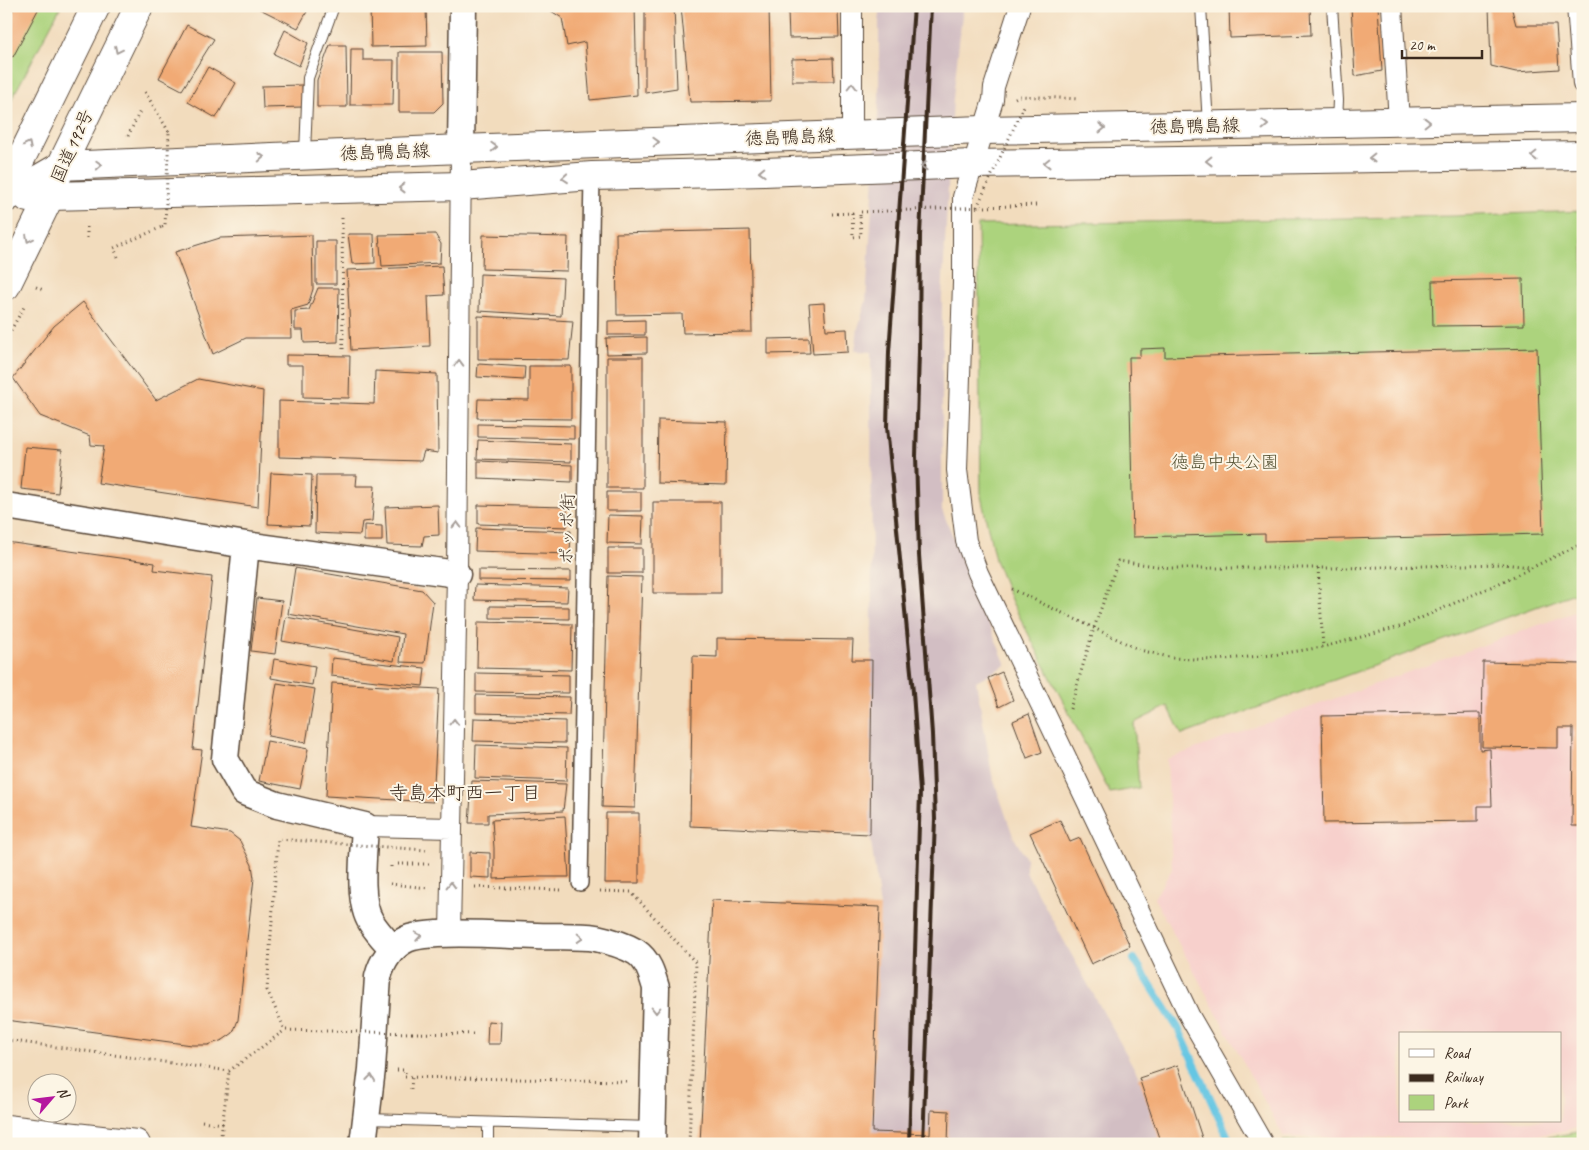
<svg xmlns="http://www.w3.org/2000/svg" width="1589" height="1150" font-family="Caveat,'Klee One',sans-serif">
<rect width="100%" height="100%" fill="#fcf5e5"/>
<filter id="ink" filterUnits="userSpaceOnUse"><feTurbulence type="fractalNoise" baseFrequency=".02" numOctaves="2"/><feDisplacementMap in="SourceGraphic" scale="10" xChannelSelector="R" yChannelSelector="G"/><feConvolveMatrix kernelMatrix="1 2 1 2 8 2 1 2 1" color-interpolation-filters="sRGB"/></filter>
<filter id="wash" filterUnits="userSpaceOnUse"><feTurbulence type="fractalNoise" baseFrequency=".0096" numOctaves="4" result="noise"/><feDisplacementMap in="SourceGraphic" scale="20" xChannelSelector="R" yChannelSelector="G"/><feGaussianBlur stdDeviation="1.12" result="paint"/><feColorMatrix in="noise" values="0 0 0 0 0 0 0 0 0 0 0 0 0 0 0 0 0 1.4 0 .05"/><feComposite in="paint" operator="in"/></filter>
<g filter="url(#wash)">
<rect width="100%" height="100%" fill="#f2dcbd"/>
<path fill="#f7d0cc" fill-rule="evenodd" d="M1583,609V1127L1517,1139L1284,1137L1154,898L1172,869L1167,759ZM1400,1034H1560V1121H1400Z"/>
<path fill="#d2bec3" d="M879,6H963L953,98L942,297V510L1006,665L976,681L992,775L1013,836L1026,858V872L1139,1077L1178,1065L1204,1144H872L880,907L870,834L872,660L871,352L855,351L858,328L866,301L879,99Z"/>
<path fill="#acd37d" stroke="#747e4e" d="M6,6H61L6,110Z
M1583,211V590L1182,735L1168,706L1134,723L1139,788L1110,793L1012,602L995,560L981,496L978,225L1453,216Z
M1583,1131V1144H1281L1283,1141L1516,1143Z"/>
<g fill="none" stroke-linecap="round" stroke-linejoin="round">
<path stroke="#65c6e3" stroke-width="8" d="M1134,959L1178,1028L1231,1144"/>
</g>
<g id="blocks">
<path fill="#f1aa74" d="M15,6H40L13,57L6,53V22Z
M254,6H310L298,28Z
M370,6H426L427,46L371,47Z
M548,6H635L637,95L590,100L585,42L567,46L562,18L548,9Z
M645,6H674L677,88L645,93Z
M681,6H769L771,101L690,102Z
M1229,6H1310L1311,35L1230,38Z
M1351,6H1378L1382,71L1355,76Z
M1489,6H1511L1516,25H1556L1559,69L1516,72L1491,66Z
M838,11L839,37L789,38L788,12Z
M187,25L214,39L182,90L159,78Z
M285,30L308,43L299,66L274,54Z
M330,45H346L347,107H317V80Z
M351,49H363V60H394L393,105H350Z
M399,52H442L443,103L434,112H399Z
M833,58L834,81H792V59Z
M208,67L236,83L216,118L188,102Z
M302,85L303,107L263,108L262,86Z
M750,230L752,332L683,333L682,314L617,315L616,233Z
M348,234H374L375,263L352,264Z
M435,234L441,244L440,263L382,266L379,235Z
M312,235L313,289L308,305L291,310L292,338H246L213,354L175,252L220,238Z
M483,235L568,237L567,271L482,269Z
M316,241H336V284H316Z
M442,266L444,295L428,296L430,346L351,350L347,270Z
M480,274L563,278L561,316L479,311Z
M1523,279L1524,325L1433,326L1432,281Z
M318,288H339L338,342L304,343L303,330H295V311L309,310Z
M83,302L156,400L198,379L263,391L258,507L98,483L104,446L91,445L90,436L40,416L13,378L54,326Z
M824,303L826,330L847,329L848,352L813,354L809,304Z
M478,316L573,321L569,360L478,359Z
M645,320V335H608V321Z
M647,337V353L607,354L606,338Z
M809,338L810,353L768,354V339Z
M1165,348V357L1537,348L1543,534L1265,541V534L1133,537L1129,357H1140V349Z
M286,355L350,356L349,398L303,397V365H286Z
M607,357H643V488H607Z
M478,364L525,367L524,380L477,377Z
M529,366H571V419L477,418L478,399L529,400Z
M375,371L437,374L438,453L424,451L421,461L279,457V401L374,404Z
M658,420L727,422L726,485L657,483Z
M478,424L574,426V439L478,437Z
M478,440L571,444V462L477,459Z
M25,447L62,450L58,493L21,489Z
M478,461L572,465V482L478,478Z
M271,473L312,475L310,526L268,524Z
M316,475H357L356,486H375L372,521L362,522L360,535L315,533Z
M607,492H641V511H607Z
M653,502H721V593H653Z
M438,505L439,535L424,536L422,546L387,545L385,507Z
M478,505L567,507V527L478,524Z
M608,515L643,516L642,544L607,543Z
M364,525L382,526V541H364Z
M476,528L571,531L570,554L475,551Z
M6,542L155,563L154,570L212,577L193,749L202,750L191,827L230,833L240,841L252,865L254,878L238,1020L233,1033L223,1040L208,1045H192L6,1020Z
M608,548H642V573H608Z
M295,568L422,590L433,602L425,663L400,662L403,634L288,614Z
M478,570L571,571V581L478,580Z
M608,576L642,577L635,808L602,807Z
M475,585L568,588L567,602L474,600Z
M257,598L282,601L275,654L251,651Z
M490,606L569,607V619L490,618Z
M286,617L398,637L394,661L282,641Z
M478,622L572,624L571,670L477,668Z
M717,638L853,640L852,660H872L870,834L690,826L693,656L717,657Z
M332,658L425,668L423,686L331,676Z
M274,659L315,666L312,685L271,678Z
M1483,662L1583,664V826H1572L1573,728H1558V748L1482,747Z
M1002,672L1013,700L999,707L988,678Z
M476,673L569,675V693L476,692Z
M277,683L315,689L306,743L268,736Z
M332,683L439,689L433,802L326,796Z
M476,695L570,697L569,715L476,713Z
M1480,713V750L1490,749L1492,806H1478V821L1324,823L1322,716Z
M1029,714L1042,752L1027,758L1013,721Z
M474,718L565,721V743L473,741Z
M267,741L308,749L300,789L259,781Z
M476,745L567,748L566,781L475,778Z
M472,781L566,784L563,811L488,814V823H469Z
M606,813H639V883H605Z
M565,816L569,877H536L494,879V848L492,820Z
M1060,820L1070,842L1080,838L1130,946L1091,964L1030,833Z
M470,852L490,853V878L470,877Z
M712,900L880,907L872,1132L930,1134L931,1110L949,1111L948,1144H700Z
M488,1021L501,1022L500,1044H487Z
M1178,1065L1204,1144H1161L1139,1078Z"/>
</g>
</g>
<g filter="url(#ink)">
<use href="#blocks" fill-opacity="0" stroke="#564536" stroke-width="1"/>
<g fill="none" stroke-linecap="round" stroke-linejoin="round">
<g stroke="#564536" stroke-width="12">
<path id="service" d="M1201,6L1208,125
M1332,6L1338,100L1337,123
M305,153L308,78L334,6
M366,1119L652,1127
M488,1144V1123"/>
</g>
<g stroke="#564536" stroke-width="18">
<path id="pedestrian" d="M580,883L592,176"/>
</g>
<g stroke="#564536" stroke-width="22">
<path id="minor" d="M852,6V135
M1020,6L994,87L993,100L963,197V283L957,470L966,541L978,573L1190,1017L1263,1144
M1392,6L1399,122
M1577,6L1583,84
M365,826L452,828
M450,933L457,574L461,149"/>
</g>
<g stroke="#564536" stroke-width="29">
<path id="tertiary" d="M461,149L463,6
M6,506L246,545L457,574
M246,545L225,759L244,792L277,805L365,826C364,851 357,901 371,922C377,932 386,941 393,949
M363,1144L372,1069L378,977C382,961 392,946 407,939C416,935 427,935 437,934C470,932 503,935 536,936C554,937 579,935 596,938C610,941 624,945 636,952C648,960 652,974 656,988L652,1144"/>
</g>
<g stroke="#564536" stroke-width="30">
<path id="primary" d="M6,198L61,166L461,149L983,130L1583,118
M28,198L50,196L461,186L592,176L764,172L973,164L1583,155
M6,1129L136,1144"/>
</g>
<g stroke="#564536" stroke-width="30">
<path id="trunk" d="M6,189L96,6
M6,286L50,196L61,166L139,6"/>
</g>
<path stroke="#564536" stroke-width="3" stroke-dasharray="1 4" stroke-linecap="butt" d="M145,92L169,132
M1015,98L1019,96L1079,99
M128,136L140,111
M985,207L1038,205
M832,214L852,213L853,237L861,236L860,216
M342,218L343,349
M87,238V223
M118,257L114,248L162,227
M36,287L43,290
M6,339L24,307
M6,357H7
M1318,568L1323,647
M1012,589L1140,650L1173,658L1213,660L1273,655L1323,647L1403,626L1504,581L1583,543
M1070,709L1094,628L1118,561L1171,568H1343L1502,564L1531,567
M391,867V864H429
M390,884L429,888
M475,887L561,890
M600,891L631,892L696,963L689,1144
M412,1033L477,1034
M6,1040L229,1071L285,1030
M397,1070H405V1077L626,1081
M411,1089L412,1077
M202,1121L223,1124
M220,1144L229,1071"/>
<use href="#service" stroke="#fff" stroke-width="10"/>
<use href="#pedestrian" stroke="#fff" stroke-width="15"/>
<use href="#minor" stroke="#fff" stroke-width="20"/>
<use href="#tertiary" stroke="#fff" stroke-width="26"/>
<use href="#primary" stroke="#fff" stroke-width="28"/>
<use href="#trunk" stroke="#fff" stroke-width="28"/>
<path stroke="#3b2a1e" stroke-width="4" d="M909,1144L920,792L913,692L887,427L889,352L914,6
M923,1144L935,819L932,734L919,555L916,456L919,352L920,235L931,6"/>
<path stroke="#564536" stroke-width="3" stroke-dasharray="1 4" stroke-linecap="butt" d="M977,207L1024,106H1026
M860,216V212L984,207
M162,227L165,226L169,132
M412,1033L285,1030L267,990L278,839L426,850"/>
</g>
<defs><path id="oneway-chevron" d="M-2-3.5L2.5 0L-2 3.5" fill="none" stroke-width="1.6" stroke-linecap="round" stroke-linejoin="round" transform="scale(1.25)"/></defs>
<g stroke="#a79f9a">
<use href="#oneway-chevron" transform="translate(118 50) rotate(116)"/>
<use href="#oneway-chevron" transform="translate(852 86) rotate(-90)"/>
<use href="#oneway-chevron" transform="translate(1427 122) rotate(-1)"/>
<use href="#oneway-chevron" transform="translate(1265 125) rotate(-1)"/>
<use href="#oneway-chevron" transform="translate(1102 128) rotate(-1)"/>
<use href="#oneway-chevron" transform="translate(656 142) rotate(-2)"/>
<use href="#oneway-chevron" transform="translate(28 145) rotate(-64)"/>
<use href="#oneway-chevron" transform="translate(494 147) rotate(-2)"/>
<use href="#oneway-chevron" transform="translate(1534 156) rotate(179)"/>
<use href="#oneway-chevron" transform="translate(261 157) rotate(-3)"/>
<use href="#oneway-chevron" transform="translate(1372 158) rotate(179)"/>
<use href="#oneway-chevron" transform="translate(1209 161) rotate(179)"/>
<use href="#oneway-chevron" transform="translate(1047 163) rotate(179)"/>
<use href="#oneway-chevron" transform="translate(99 165) rotate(-3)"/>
<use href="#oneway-chevron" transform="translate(924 166) rotate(178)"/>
<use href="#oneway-chevron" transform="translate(762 172) rotate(178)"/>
<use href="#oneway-chevron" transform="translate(565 178) rotate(175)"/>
<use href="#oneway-chevron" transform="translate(402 188) rotate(179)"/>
<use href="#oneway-chevron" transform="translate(29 239) rotate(116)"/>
<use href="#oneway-chevron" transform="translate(459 363) rotate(-89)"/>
<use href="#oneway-chevron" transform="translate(457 525) rotate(-89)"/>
<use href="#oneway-chevron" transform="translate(454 722) rotate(-89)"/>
<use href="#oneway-chevron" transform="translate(451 885) rotate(-89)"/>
<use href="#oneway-chevron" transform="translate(418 936) rotate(-10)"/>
<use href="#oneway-chevron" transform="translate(580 938) rotate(2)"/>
<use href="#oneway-chevron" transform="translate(656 1010) rotate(90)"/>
<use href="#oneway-chevron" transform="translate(371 1078) rotate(-83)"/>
</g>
</g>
<g text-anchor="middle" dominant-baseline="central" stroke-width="4" stroke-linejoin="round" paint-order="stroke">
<g font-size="18" fill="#3b2a1e" stroke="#fcf5e5">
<text transform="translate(1195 126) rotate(-1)">徳島鴨島線</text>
<text transform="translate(790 137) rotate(-2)">徳島鴨島線</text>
<text transform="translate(72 146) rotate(-66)">国道192号</text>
<text transform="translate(385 152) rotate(-2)">徳島鴨島線</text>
<text transform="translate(567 529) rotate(-89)">ポッポ街</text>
</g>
<g font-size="18" fill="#575436" stroke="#fcf5e5">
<text x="1225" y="462">徳島中央公園</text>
</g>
<g font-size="19" fill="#3b2a1e" stroke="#fcf5e5">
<text x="465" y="793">寺島本町西一丁目</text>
</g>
</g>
<rect width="1589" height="1150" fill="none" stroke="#fcf5e5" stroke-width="25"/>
<rect x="1399" y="1032" width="162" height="90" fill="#fcf5e5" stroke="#afa495"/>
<rect x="1409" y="1049" width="25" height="8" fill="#ffffff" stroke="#afa495"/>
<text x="1444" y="1058" font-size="15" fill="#3b2a1e">Road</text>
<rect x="1409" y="1074" width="25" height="8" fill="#3b2a1e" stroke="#afa495"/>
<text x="1444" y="1082" font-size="15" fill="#3b2a1e">Railway</text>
<rect x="1409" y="1095" width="25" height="15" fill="#acd37d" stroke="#afa495"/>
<text x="1444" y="1108" font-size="15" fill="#3b2a1e">Park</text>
<g transform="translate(52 1098) rotate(62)"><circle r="24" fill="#fcf5e5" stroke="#afa495"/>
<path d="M0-4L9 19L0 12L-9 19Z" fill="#b5179e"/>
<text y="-8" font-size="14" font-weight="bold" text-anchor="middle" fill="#3b2a1e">N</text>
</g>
<path d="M1402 50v8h80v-8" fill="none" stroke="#3b2a1e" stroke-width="2.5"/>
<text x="1409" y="50" font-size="15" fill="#3b2a1e" stroke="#fcf5e5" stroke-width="4" paint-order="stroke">20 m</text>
</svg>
